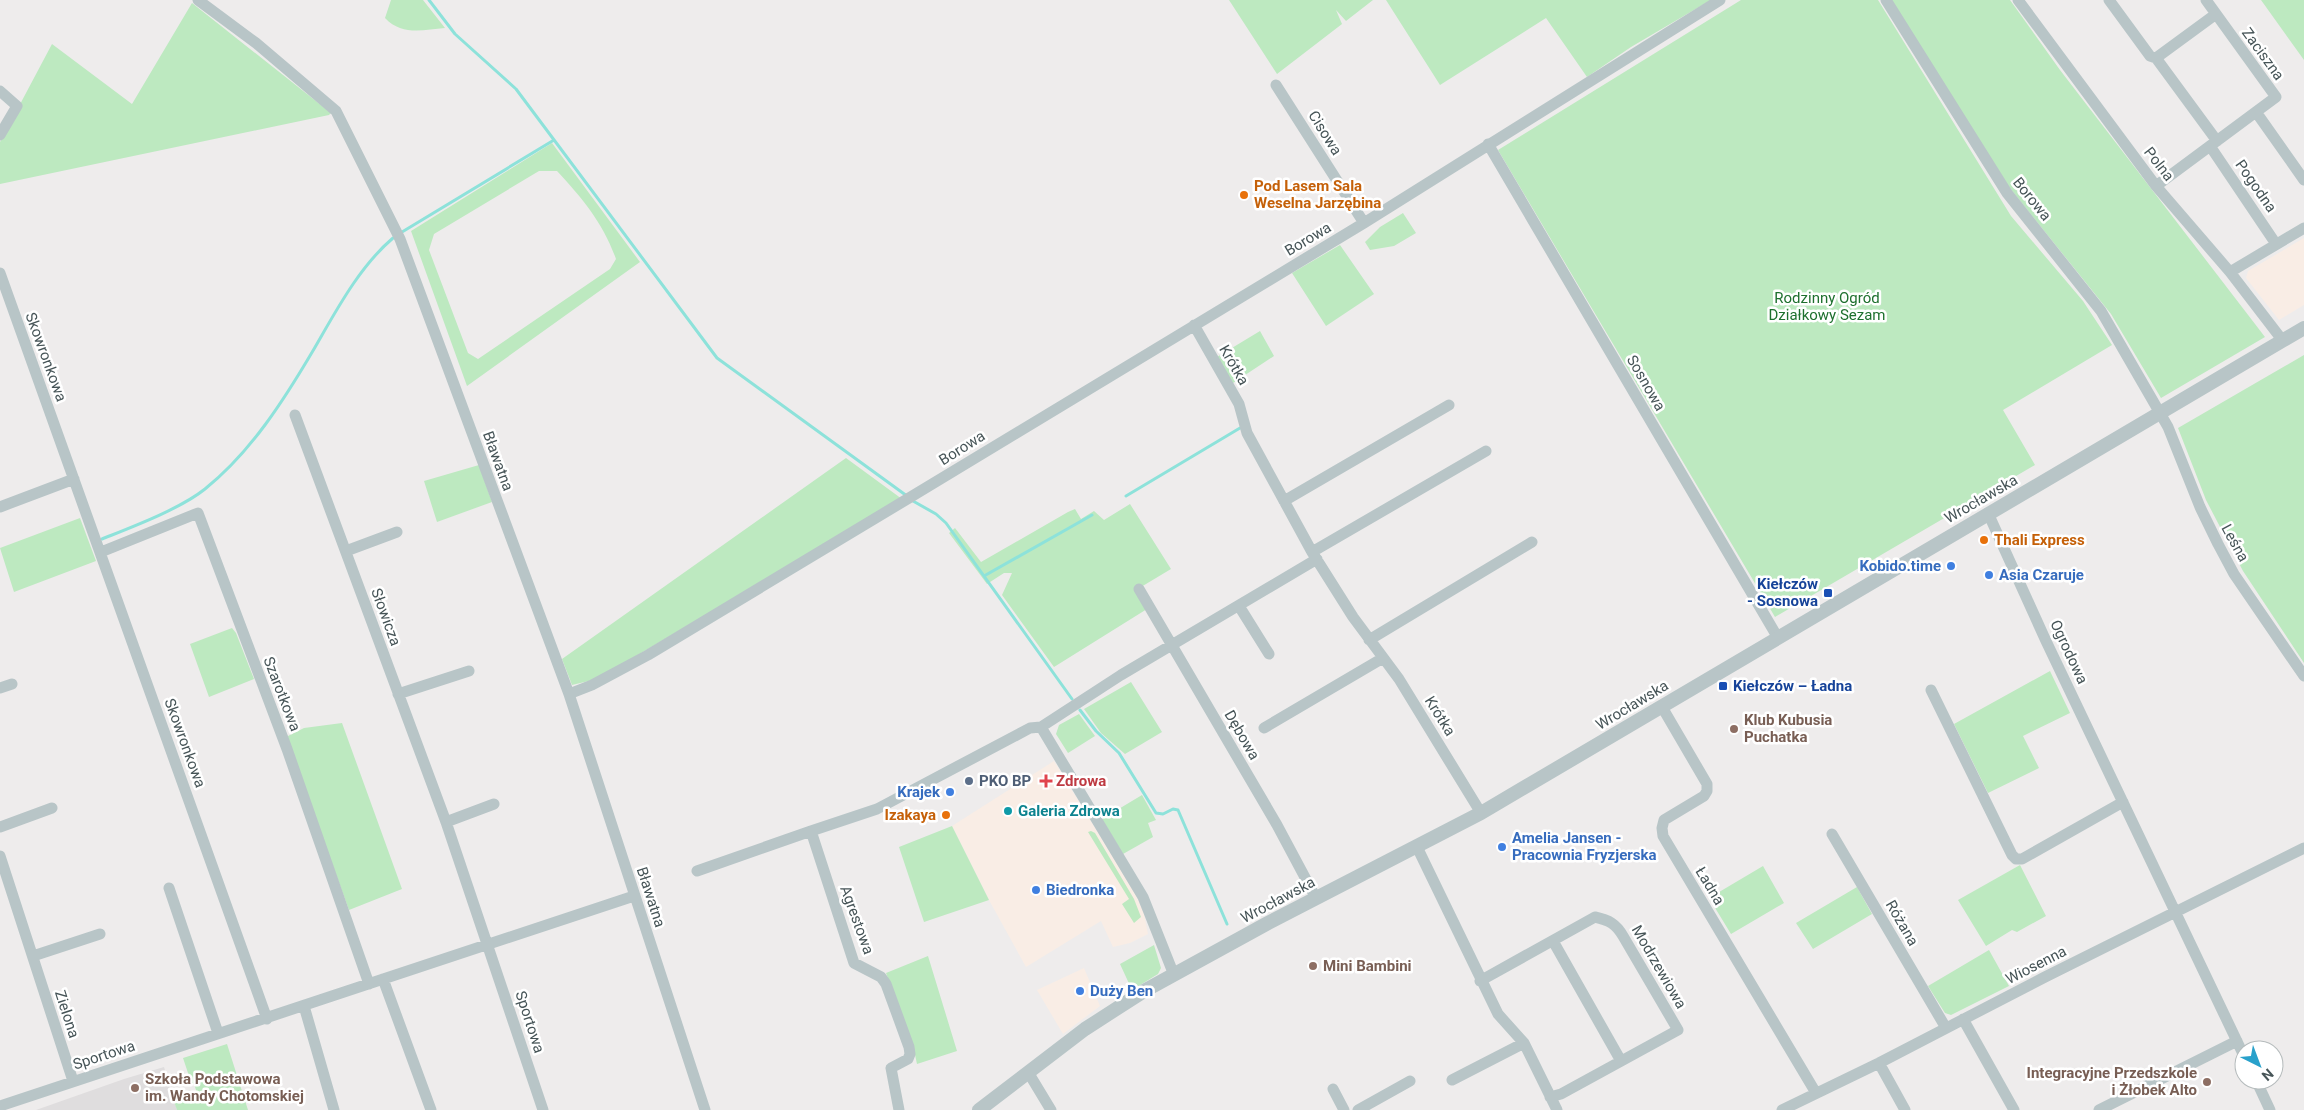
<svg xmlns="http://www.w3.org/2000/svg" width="2304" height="1110" font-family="Roboto,sans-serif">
<rect width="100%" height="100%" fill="#eeecec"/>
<path fill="#f9ede5" d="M2304,238V305L2279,320L2246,278L2248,271Z
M1054,761L1136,895L1144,914L1148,934L1130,943L1113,947L1101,921L1026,967L989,900L952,826Z
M1084,968L1100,1006L1063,1034L1037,990Z"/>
<path fill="#dfddde" d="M164,1067L177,1110H36L124,1079Z"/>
<path fill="#bde9c0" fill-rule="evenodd" d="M391,0H423L445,28C423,30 402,36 385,18Z
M1229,0H1373L1346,21L1336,10L1342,24L1277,74Z
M1386,0H1711L1631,47L1587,77L1546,18L1440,85Z
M1741,0H1878L2011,216L2083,301L2112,345L2003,410L2035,465L1775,617L1498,150Z
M1891,0H2010L2060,70L2265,337L2161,398L2111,314L2009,187Z
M2261,0H2304V60Z
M192,3L331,113L329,115L0,184V142L52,44L132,104Z
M552,143L640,262L467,386L411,231ZM539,171H557C583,199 603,223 616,259L610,269L478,359L468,353L429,250L434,234Z
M1403,213L1416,233L1394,246L1370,250L1365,242L1380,227Z
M1340,245L1374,294L1326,326L1292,273Z
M1260,331L1274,356L1233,383L1217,357Z
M2304,355V663L2243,571L2206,500L2178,428Z
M846,458L902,499L597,679L572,685L562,659Z
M479,465L492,502L437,522L424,481Z
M1130,504L1171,569L1141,587L1147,609L1054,667L1002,595L1012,573H1004L987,584L949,533L955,528L981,562L1068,512L1075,509L1081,519L1094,511L1104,520Z
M80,518L96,561L14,592L0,548Z
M232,628L236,633L254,679L209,697L190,644Z
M2050,671L2070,713L2023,736L2039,768L1988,793L1954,724Z
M1131,682L1162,732L1125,754L1101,733L1084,709Z
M1079,714L1095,736L1068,753L1056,734L1059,725Z
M342,723L402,889L349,910L286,737L304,728Z
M1142,795L1156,820L1148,823L1153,837L1123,854L1102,819Z
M952,826L989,900L924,922L899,847Z
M1091,831L1095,833L1134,899L1141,917L1134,923L1122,904L1129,899L1088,832Z
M2020,865L2046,916L2017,932L2012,930L1986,946L1958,900Z
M1763,866L1784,903L1731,934L1709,898Z
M1857,887L1872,914L1813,949L1796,923Z
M1154,945L1161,968L1158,974L1132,990L1120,964Z
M1989,950L2009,986L1951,1015L1945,1013L1928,986Z
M928,956L957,1051L917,1064L914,1050L886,973Z
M227,1044L248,1110H177L172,1096L184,1092L185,1095L197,1093L194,1084L192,1085L183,1058Z"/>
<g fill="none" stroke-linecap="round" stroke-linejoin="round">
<path stroke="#8de2da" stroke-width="3" d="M429,0L455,34L516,89L717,358L907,496
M402,232L554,140
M1126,496L1240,428
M913,501L936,514L946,523L1072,699
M102,539C132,527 180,509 205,489C251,452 284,400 314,349C336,311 359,267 393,238
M984,576L1092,515
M1080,710L1096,731L1119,753L1156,813L1163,814L1173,809L1178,810L1227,924"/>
<path stroke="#b8c5c7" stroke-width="11" d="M198,0L256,43L336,111L400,239L569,694L705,1110
M1886,0L2007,193L2101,311L2168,427L2200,507L2218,544L2234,574L2304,676
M2018,0L2156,186L2230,272L2283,341
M2109,0L2150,56L2156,58L2216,14
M2156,58L2217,141
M1276,85L1364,223
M0,91L17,106L0,135
M2256,112L2304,180
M1488,144L1778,638
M2210,146L2276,244
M2156,186L2276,97L2206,0
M2230,272L2304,228
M0,273L267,1019
M1194,325L1239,404L1247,433L1312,552L1353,617L1399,679L1481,813
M295,415L446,822L543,1110
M1284,501L1449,405
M0,507L74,479
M1988,513L2046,641L2244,1056
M346,551L397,532
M101,552L198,513L287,749L369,984
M1312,552L1486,451
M1139,589L1277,825L1316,898
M1239,606L1269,654
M1369,640L1532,542
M0,688L12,684
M1931,690L2012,855L2016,859H2022L2123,802
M398,694L469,671
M569,694L592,685L648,655L909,498L1364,223L1720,0
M1662,707L1707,784V791L1704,796L1664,820L1662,828L1663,836L1816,1093
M1041,727L1143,897L1174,975
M1264,728L1383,658
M446,822L494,804
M0,827L52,808
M811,831L877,809L1030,728L1041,727L1121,675L1317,559
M1832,834L1946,1028
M1417,847L1498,1014L1524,1043L1557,1110
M0,856L73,1081
M697,871L811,831L854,963L881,977L886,984L909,1047L910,1054L908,1059L891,1068L899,1110
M169,888L218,1033
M1553,941L1621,1061
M33,956L100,934
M383,979L431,1110
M1480,981L1595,917C1609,920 1616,924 1623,936L1678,1030L1561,1094L1550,1097
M304,1006L334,1110
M1963,1019L2014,1110
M1879,1063L1905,1110
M1028,1072L1051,1110
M1452,1080L1524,1043
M2256,1080L2270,1110
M1333,1089L1344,1110
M0,1106L634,896
M1358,1110L1410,1081
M1782,1110L1879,1063L2045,977L2304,848
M2099,1110L2237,1041"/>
<path stroke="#b8c5c7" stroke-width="14" d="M979,1110L1085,1029L1144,991L1268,923L1481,813L2304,328"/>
</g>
<g fill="#e8710a" stroke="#fff" stroke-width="2">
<circle cx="1244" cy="195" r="5"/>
<circle cx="1984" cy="540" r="5"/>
<circle cx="946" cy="815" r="5"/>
</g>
<g fill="#3f7fe0" stroke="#fff" stroke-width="2">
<circle cx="1951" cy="566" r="5"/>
<circle cx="1989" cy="575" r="5"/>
<circle cx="950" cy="792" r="5"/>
<circle cx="1502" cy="847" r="5"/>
<circle cx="1036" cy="890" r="5"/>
<circle cx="1080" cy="991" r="5"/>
</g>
<g fill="#1a4fb4" stroke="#fff" stroke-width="2">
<rect x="1823" y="588" width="10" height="10" rx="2.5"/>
<rect x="1718" y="681" width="10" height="10" rx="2.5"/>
</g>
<g fill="#8d6e63" stroke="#fff" stroke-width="2">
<circle cx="1734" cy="729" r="5"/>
<circle cx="1313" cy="966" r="5"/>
<circle cx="2207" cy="1082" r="5"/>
<circle cx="135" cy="1088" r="5"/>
</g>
<circle fill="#5c6f8a" stroke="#fff" stroke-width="2" cx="969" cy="781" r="5"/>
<path fill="#e0444e" stroke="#fff" stroke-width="2" d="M1043.5 773.5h5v5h5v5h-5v5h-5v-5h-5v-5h5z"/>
<circle fill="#0f9aa8" stroke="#fff" stroke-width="2" cx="1008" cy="811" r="5"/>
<g text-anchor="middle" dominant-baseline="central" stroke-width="5" stroke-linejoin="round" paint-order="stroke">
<g font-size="15" fill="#465457" stroke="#fff">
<text transform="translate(2263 54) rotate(54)">Zaciszna</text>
<text transform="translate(1325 133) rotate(58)">Cisowa</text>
<text transform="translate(2159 164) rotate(52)">Polna</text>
<text transform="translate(2256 186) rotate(55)">Pogodna</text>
<text transform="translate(2032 199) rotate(51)">Borowa</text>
<text transform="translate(1308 239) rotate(-31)">Borowa</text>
<text transform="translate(46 357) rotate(70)">Skowronkowa</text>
<text transform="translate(1234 365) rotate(60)">Krótka</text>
<text transform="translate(1646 383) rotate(60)">Sosnowa</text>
<text transform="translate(962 448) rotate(-32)">Borowa</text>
<text transform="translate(498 461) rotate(70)">Bławatna</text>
<text transform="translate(1981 499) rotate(-30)">Wrocławska</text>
<text transform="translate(2235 543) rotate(61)">Leśna</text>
<text transform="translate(386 617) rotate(70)">Słowicza</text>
<text transform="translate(2069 652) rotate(65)">Ogrodowa</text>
<text transform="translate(282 694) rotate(69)">Szarotkowa</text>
<text transform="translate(1632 705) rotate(-31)">Wrocławska</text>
<text transform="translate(1440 716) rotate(58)">Krótka</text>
<text transform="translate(1242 735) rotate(60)">Dębowa</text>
<text transform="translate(185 743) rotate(70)">Skowronkowa</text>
<text transform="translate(1710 886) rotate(59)">Ładna</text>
<text transform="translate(651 897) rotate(72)">Bławatna</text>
<text transform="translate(1278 900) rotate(-28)">Wrocławska</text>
<text transform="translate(857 920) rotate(70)">Agrestowa</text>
<text transform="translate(1902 923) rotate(60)">Różana</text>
<text transform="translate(2036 965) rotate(-27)">Wiosenna</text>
<text transform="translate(1659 967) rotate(60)">Modrzewiowa</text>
<text transform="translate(67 1014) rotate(72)">Zielona</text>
<text transform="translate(530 1022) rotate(72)">Sportowa</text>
<text transform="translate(104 1055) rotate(-18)">Sportowa</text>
</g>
<g font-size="15" font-weight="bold" fill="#c56008" stroke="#fff" text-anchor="start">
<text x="1254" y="186">Pod Lasem Sala<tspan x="1254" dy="17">Weselna Jarzębina</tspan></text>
<text x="1994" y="540">Thali Express</text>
<text x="936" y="815" text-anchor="end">Izakaya</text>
</g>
<g font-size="15" fill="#1e702e" stroke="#fff">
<text x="1827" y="298">Rodzinny Ogród<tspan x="1827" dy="17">Działkowy Sezam</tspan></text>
</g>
<g font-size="15" font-weight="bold" fill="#366cbe" stroke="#fff" text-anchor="start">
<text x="1941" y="566" text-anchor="end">Kobido.time</text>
<text x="1999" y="575">Asia Czaruje</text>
<text x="940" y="792" text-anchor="end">Krajek</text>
<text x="1512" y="838">Amelia Jansen -<tspan x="1512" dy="17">Pracownia Fryzjerska</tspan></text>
<text x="1046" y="890">Biedronka</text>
<text x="1090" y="991">Duży Ben</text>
</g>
<g font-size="15" font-weight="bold" fill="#164399" stroke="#fff" text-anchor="end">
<text x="1818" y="584">Kiełczów<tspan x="1818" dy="17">- Sosnowa</tspan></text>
<text x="1733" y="686" text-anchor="start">Kiełczów – Ładna</text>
</g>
<g font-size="15" font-weight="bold" fill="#785e54" stroke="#fff" text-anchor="start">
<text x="1744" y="720">Klub Kubusia<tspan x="1744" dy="17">Puchatka</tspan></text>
<text x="1323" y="966">Mini Bambini</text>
<text x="2197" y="1073" text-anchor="end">Integracyjne Przedszkole<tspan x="2197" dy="17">i Żłobek Alto</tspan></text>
<text x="145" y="1079">Szkoła Podstawowa<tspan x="145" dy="17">im. Wandy Chotomskiej</tspan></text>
</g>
<g font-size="15" font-weight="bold" fill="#4e5e75" stroke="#fff" text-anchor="start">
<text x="979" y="781">PKO BP</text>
</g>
<g font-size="15" font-weight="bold" fill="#be3a42" stroke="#fff" text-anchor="start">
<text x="1056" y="781">Zdrowa</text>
</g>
<g font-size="15" font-weight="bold" fill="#0d838f" stroke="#fff" text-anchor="start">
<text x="1018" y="811">Galeria Zdrowa</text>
</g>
</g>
<g transform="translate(2259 1065) rotate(138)"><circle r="24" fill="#ffffff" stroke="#b5bbbc"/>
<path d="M0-4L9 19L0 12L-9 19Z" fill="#29a1cb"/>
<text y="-8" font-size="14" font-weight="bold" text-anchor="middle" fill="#465457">N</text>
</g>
</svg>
